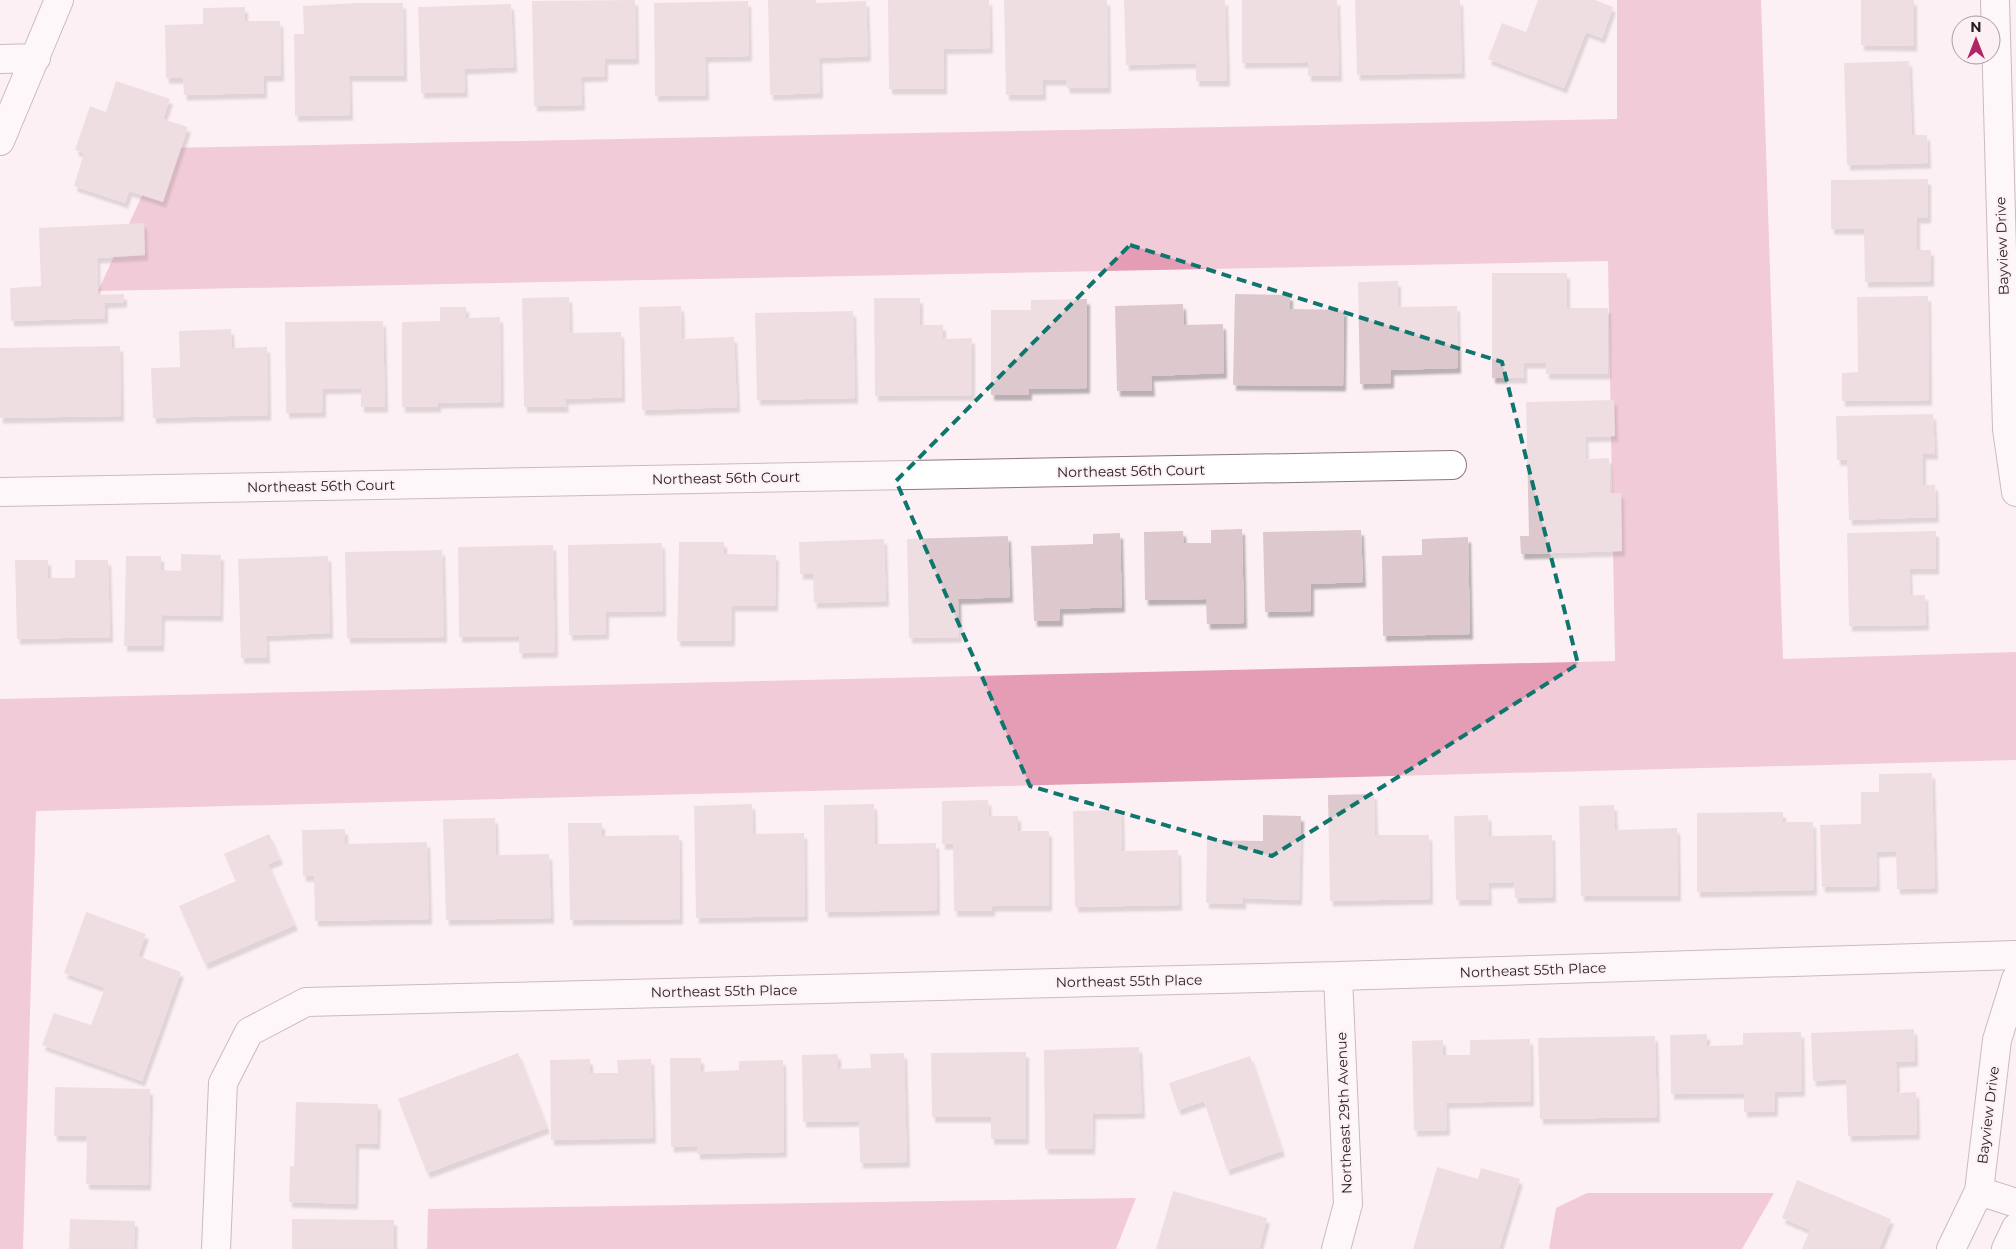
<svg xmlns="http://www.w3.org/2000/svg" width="2016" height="1249" font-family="Montserrat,sans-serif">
<defs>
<filter id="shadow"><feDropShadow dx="3" dy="5.5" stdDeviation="1" flood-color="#0004"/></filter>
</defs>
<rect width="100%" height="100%" fill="#fdf0f4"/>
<path fill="#e59db5" d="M1617,0H1761L1783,659L2016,652V760L36,811L23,1249H0V699L1615,661L1608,261L98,291L164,148L1617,119Z
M1587,1193H1774L1742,1249H1549L1556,1208Z
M1136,1198L1116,1249H427L428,1209Z"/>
<path fill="#dcc8cd" filter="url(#shadow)" d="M635,0L636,59H605V76L581,77L582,105L534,106L532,1Z
M768,0H816V3L866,1L868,56L819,58L820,93L770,95Z
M888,0H989L990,48L944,49V89H889Z
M1004,0H1107L1108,88H1067L1066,80H1043V95H1006Z
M1124,0H1225L1227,81H1196V63L1126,65Z
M1242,0H1337L1339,76H1308V62L1242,63Z
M1355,0H1460L1462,73L1357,75Z
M1538,0H1595L1613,7L1602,38L1586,32L1564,88L1488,59L1502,23L1526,32Z
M1861,0H1914V46L1861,45Z
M748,1L749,56L705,57L706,95L655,96L654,3Z
M357,3H403L404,76H349L350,115L295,116L294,34H304L303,6Z
M511,4L514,67L464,69L465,92L421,93L418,7Z
M245,7V21H280L281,76H264V93L184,95L183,78H166L165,25L203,24V8Z
M1909,61L1912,135H1927L1928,163L1847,165L1844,63Z
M116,81L170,99L163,119L188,127L163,202L129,191L125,203L74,186L84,153L75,150L90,106L106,112Z
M1928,179V218H1917V250H1931V281L1865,282L1864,229H1831V180Z
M144,223L145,255L97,258L98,295L124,294V302L105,303V318L11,321L10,288L41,286L39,228Z
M1492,273H1567V308H1608V374H1546V363H1524V378H1492Z
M1398,281V307L1457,306L1458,368L1391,370V383L1360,384L1358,282Z
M1235,294L1290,295V309L1344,310L1343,386L1233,385Z
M1928,296L1929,400L1842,401V373L1858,372L1857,297Z
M569,297L570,333L621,332L622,397L565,399L566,407H524L522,298Z
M874,298H920V325H943V339L972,338V395L875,396Z
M1087,299V388L1029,389V395H991V310H1031V300Z
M1183,304L1184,325L1223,324L1224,373L1151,376L1152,391H1117L1115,306Z
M681,306L682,339L734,337L737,407L642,410L639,307Z
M440,307H466V318L500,317L501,402L438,403V407H402V322L440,321Z
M853,311L855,398L757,400L755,313Z
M383,321L385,407H361V388L323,389V412L286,413L285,322Z
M231,329L232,348L267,347L268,415L153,418L151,368L180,367L179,331Z
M120,346L121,416L0,418V348Z
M1614,400L1615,436L1585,437L1586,459L1609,458L1610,493H1621L1622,551L1521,554L1520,536H1529L1526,402Z
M1933,414L1935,454H1923V485H1935L1936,517L1849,520L1847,460H1837L1836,416Z
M1242,529L1244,623L1207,624L1206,599L1145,600L1144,532L1183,531L1184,543H1211V530Z
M1361,530L1363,582L1311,584V611L1265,612L1263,532Z
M1936,531V569H1909L1910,595H1925L1926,625L1849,626L1847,533Z
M1120,533L1122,607L1060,609V621H1034L1031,546L1093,544V534Z
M1008,536L1010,597L958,599L959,637L909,638L907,539Z
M1468,537L1470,634L1383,636L1382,556L1422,555V539Z
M884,539L886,601L814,603L813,574H800L799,542Z
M679,542H724V554L776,555L775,606H732V641H677Z
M662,543L663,611L606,612V634L569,635L568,545Z
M553,545L555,652L519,653V636L459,637L458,547Z
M442,550L444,637L347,638L345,552Z
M181,554L221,555L220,616L162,615L161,646H124L126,556H161V570L181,571Z
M328,556L330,633L266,636L267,658H241L238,559Z
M15,560H48V578H75V560H108L110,637L17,639Z
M1932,773L1935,888L1897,889L1896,851L1876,852L1877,886L1822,887L1820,825L1861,824V792H1879V774Z
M1374,794L1375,835H1429L1430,899L1330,901L1328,795Z
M988,800L989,816H1018V831H1049V906H992V911H954L953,844H942V801Z
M752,804L753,834L804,833L805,916L696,918L694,806Z
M874,804L875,844L936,843L937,910L825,912L824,805Z
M1614,805L1615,830L1677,828L1678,896H1581L1579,806Z
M1121,810L1122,851L1178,850L1179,905L1075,907L1073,811Z
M1783,812V822H1813L1814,890L1697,892V813Z
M1263,815L1301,816L1299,900L1243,898V904L1206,903L1207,840L1263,841Z
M1488,815L1489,836L1552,835L1553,897L1515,898L1514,882L1488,883L1489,900H1456L1454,816Z
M495,818L496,855L549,854L551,918L446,920L443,819Z
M568,823H602V836L679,835L680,919L570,920Z
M345,829V844L427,842L429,919L315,921L314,876H303L302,830Z
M269,834L280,859L268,864L295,925L205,964L179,906L236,881L224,854Z
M86,912L146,934L138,956L181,972L142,1081L42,1045L54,1013L91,1025L105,988L64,973Z
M1914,1029L1915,1061L1896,1062L1897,1093L1916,1092L1917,1134L1848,1136L1846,1079L1813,1081L1811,1033Z
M1801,1032L1802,1091L1775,1092V1111L1744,1112V1093L1671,1094L1670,1035L1707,1034V1046L1743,1045V1033Z
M1655,1036L1657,1117L1540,1119L1538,1038Z
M1530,1039L1531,1101L1446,1103L1447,1130L1414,1131L1412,1041L1443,1040V1055H1470V1040Z
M1139,1047L1142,1113L1093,1114L1092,1149H1045L1044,1050Z
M1026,1052V1139H991V1117H932L931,1053Z
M518,1053L547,1128L427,1173L398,1099Z
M904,1053L907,1162L860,1163L859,1121L803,1122L802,1055L838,1054V1069L871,1068L870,1054Z
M1250,1056L1282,1151L1227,1170L1204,1101L1178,1110L1169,1083Z
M670,1058H701V1072L739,1070V1061L783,1060L784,1152L697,1154V1146L671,1147Z
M590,1059V1073H618L617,1060L651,1059L653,1138L551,1140L550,1060Z
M55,1087L150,1089L148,1185L86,1184L87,1136H54Z
M296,1102L378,1104L377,1144L356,1143L355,1204L289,1202L290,1166H294Z
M1437,1167L1478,1179L1481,1168L1520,1179L1499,1249H1413Z
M1797,1180L1891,1219L1879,1249H1802L1810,1230L1782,1218Z
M1173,1191L1267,1218L1259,1249H1156Z
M70,1219L135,1221L134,1249H69Z
M292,1219L394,1220V1249H292Z"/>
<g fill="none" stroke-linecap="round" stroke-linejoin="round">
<g stroke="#8c797f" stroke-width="30">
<path id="minor" d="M1995,0L2007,429L2016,492
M0,59L36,58
M0,141L59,0
M0,492L1452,465
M1979,1191L2016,1203
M216,1249L223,1083L249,1032L306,1002L1338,976L2016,955
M1336,1249L1348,1204L1338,976
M1951,1249L1979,1191L1997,1040L2016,979
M2006,1249L2016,1228"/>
</g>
<use href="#minor" stroke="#fff" stroke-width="28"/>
</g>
<path d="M0 0H2016V1249H0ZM1130,245L1502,362L1578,664L1272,856L1030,786L896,481Z" fill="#fdf0f4" fill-opacity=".55" fill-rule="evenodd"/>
<path fill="none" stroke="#0f766e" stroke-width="4" stroke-dasharray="10 6" stroke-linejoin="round" d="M1130,245L1502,362L1578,664L1272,856L1030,786L896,481Z"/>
<g text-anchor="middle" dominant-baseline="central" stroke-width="4" stroke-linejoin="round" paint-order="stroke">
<g font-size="14" fill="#251e20" stroke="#fdf0f4">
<text transform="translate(2002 246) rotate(-92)">Bayview Drive</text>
<text transform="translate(1131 471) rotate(-1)">Northeast 56th Court</text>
<text transform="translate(726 478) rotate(-1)">Northeast 56th Court</text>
<text transform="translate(321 486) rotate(-1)">Northeast 56th Court</text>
<text transform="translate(1533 970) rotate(-2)">Northeast 55th Place</text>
<text transform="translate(1129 981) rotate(-1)">Northeast 55th Place</text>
<text transform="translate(724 991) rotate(-1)">Northeast 55th Place</text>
<text transform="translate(1344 1113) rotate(-92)">Northeast 29th Avenue</text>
<text transform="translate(1988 1115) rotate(-83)">Bayview Drive</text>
</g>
</g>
<g transform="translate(1976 40)"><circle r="24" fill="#fdf0f4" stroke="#a79c9f"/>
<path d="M0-4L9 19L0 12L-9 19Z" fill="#b02666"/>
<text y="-8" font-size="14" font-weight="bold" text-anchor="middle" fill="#251e20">N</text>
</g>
</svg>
